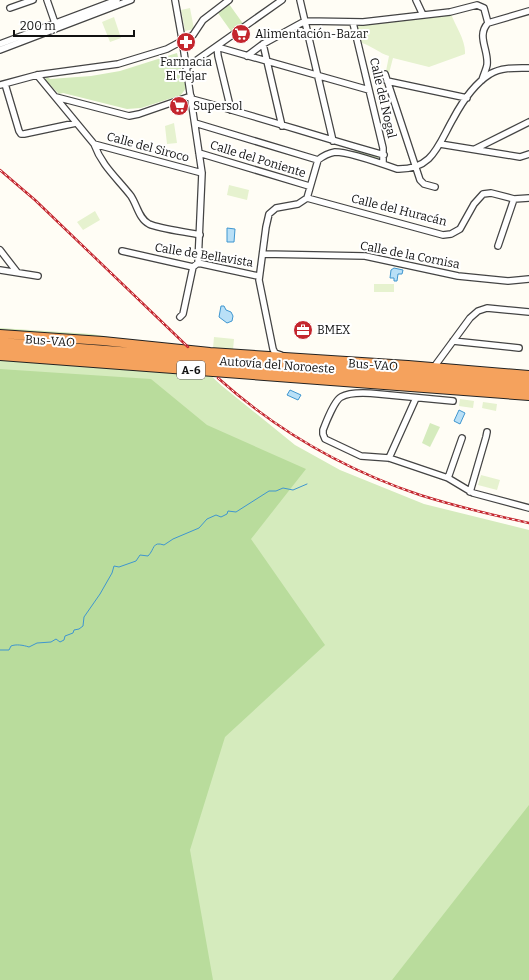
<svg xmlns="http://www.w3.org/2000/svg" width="529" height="980" font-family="Bitter,serif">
<rect width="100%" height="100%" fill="#fffdf5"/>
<path fill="#d5ebbd" d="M229,4L244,25L233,34L218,13Z
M177,53L186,88L181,95L141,108L127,109L63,93L59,94L45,80L47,76L50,79L91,76L120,71Z
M355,150L378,157L379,159V160L353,152Z
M0,328L91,334L181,348L222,386L295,445L340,470L424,504L529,530V980H0Z
M430,423L440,427L430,447L422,443Z"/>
<path fill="#b9dc9c" d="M0,369L151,379L207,425L306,469L251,539L325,645L225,737L190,850L213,980H0Z
M529,805V980H392Z"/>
<path fill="#e6f2cf" d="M190,8L194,29L185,31L181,10Z
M451,14C456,27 466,41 465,54L429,67L393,58L388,77L386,71L389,56C379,53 372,46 362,43L357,27L358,26Z
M114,17L121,38L110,42L102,22Z
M174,123L177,143L167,144L165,126Z
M229,185L249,190L247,200L227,195Z
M95,211L100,220L83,230L77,222Z
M374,284H394V292H374Z
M214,337L234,339L233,350L213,348Z
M460,399L474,401L473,408L459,406Z
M483,402L497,404L496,411L482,408Z
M481,475L500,480L497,490L478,485Z"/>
<path fill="#b9e0f7" stroke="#3f96cf" d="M227,228L235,229L234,242H227Z
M394,268L403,270L402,274H398L397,281H394V278H390L391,270Z
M221,306H224L226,310L231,312L233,316L232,321L227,323L219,317Z
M290,390L301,395L298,400L287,395Z
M459,410L465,413L460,424L454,421Z"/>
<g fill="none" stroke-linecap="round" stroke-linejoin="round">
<path stroke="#3f96cf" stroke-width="1" d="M0,650H9L11,646C16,644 23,645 29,647L37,643L51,642L56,639L60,642L64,640L65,636L73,633L74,630L79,629L83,626L84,617L100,594L112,573L114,566L119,567L136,561L140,555L148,556C155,549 152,541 164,545L173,539L199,528L207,519L216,515L221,517L227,514L228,511L236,512L269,491H276L283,488L293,490L307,484"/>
<g stroke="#444" stroke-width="8">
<path id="minor" d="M47,0L55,23
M175,0L182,39L202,173L198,263
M300,0L333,141
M416,0L423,15
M10,8L33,0
M353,23L383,148V164
M0,44L117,0
M263,44L282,126
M0,50L131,0
M247,56L263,44L305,21L363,22L450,12L477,5L484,8L488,23
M187,67L282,0
M385,74L420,180L424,184L435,187
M37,75L94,144
M482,80C483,76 486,70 487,65C489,50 476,36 488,23L529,11
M387,81L467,98
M5,84L19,131L21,134H24L76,123
M0,85L37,75L118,64L167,49L193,35L203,20L229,0
M56,97L129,116L139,114L191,96
M192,99C256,116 319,137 384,155
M231,110L218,56L217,47L369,90
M195,123L318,160
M440,144L520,157L529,154
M475,149L529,122
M199,153L309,186
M307,198L443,235L451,234L460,229L474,204L483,194L491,193L514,199L529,198
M200,235C187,232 160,229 149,224C139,219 137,205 131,196C117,178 102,166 94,144L202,173
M498,246L514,199
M0,250L17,272
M122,251L193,267L198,263L258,276
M263,254L365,256L458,276L508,281L529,279
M0,270L38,276
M180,317L183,314L193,267
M453,341L519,348
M281,355L275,353L273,349L259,280L266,227L269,214L276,208L298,204L307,198L318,160C323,156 329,153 335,152C349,152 383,164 397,169C433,170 438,145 453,119C461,104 474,84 490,74C502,67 516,68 529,68
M434,367L470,318L478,311L487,308L529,312
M453,401L379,394C369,393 350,392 341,397C335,400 326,422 323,430V434L325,439L361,456L389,458L448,478L473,493L529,508
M389,458L416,398
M448,478L462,438
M470,492L486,437L487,432"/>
</g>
<g stroke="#222" stroke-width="10">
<path id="highway" d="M0,334L103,341L210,352L408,365L529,375
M0,342L529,382
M0,349L529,389
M0,356L529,396"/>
</g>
<use href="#minor" stroke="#fff" stroke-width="5.5"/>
<use href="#highway" stroke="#f5a25d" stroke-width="8"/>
<g stroke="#c4262e" stroke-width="2.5">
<path id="rail" d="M0,170L35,200L188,347
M218,378C276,430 346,470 420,495C455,506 492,515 529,523"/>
</g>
<use href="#rail" stroke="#fff" stroke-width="1" stroke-dasharray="3" stroke-linecap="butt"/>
</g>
<defs>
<g id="supermarket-disc" transform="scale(1)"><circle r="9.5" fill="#c4262e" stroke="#fff"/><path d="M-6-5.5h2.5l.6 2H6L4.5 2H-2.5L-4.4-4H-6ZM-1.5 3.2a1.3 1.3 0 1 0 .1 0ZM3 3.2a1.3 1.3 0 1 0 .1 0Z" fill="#fff"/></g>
<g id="pharmacy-disc" transform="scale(1)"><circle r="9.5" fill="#c4262e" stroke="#fff"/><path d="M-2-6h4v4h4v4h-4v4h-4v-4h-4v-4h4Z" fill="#fff"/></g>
<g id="office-disc" transform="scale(1)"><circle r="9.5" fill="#c4262e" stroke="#fff"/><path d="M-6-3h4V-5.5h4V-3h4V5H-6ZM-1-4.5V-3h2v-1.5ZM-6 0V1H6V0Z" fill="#fff"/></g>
</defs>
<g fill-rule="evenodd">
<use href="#supermarket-disc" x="241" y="34"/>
<use href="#pharmacy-disc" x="186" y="42"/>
<use href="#supermarket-disc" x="179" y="106"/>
<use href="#office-disc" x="303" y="330"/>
</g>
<g text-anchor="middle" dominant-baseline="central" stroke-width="4" stroke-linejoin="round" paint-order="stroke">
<rect fill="#fff" stroke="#585858" stroke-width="1" x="177" y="361" width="28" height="18" rx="3"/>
<g font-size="11" font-weight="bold" fill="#111">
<text x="191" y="370">A-6</text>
</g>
<g font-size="12" fill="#111" stroke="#fff" text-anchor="start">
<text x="255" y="34">Alimentación-Bazar</text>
<text x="186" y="62" text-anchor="middle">Farmacia<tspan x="186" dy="14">El Tejar</tspan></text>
<text x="193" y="106">Supersol</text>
<text x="317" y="330">BMEX</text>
</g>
<g font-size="12" fill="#111" stroke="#fff">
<text transform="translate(383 98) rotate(77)">Calle del Nogal</text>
<text transform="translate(148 147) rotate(15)">Calle del Siroco</text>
<text transform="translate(258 159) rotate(17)">Calle del Poniente</text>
<text transform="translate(399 210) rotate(14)">Calle del Huracán</text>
<text transform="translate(204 255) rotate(9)">Calle de Bellavista</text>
<text transform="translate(410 255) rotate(11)">Calle de la Cornisa</text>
<text transform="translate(50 341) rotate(4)">Bus-VAO</text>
<text transform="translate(277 365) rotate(4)">Autovía del Noroeste</text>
<text transform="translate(373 365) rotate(4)">Bus-VAO</text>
</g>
</g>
<path d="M14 30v6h120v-6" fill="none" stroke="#111111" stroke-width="2"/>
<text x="20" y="30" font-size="12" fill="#111111" stroke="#ffffff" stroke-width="3" paint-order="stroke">200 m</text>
</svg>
